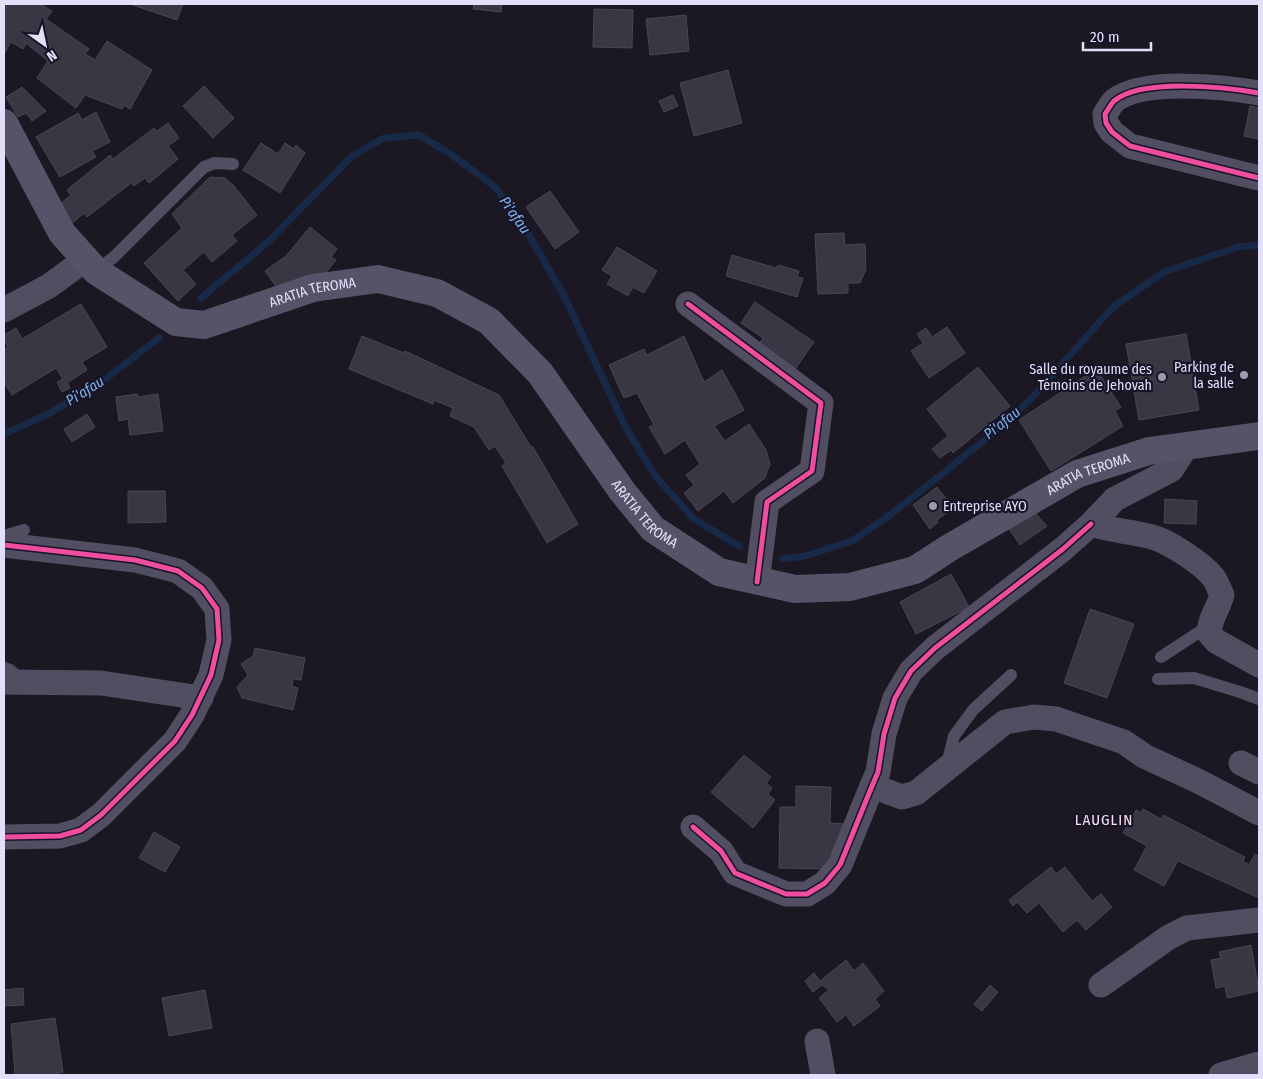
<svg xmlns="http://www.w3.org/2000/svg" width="1263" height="1079" font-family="'Fira Sans Condensed',sans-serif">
<rect width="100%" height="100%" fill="#1b1823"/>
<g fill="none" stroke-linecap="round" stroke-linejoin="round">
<path stroke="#182948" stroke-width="7" d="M201,298L268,242L352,156L384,138L419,135L452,155L495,187L528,233L564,296L627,430L656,477L694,519L739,546
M4,434L50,413L104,380L159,338
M783,559L805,556L852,541L890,515L990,436L1029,401L1113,307L1164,272L1238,247L1259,245"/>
</g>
<path fill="#3a3744" stroke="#484555" d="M4,4H40L52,11L46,19L89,49L85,54L95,60L107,41L152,70L130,109L124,105L122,109L85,95L76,108L37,78L48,61L26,43L23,49L11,42L4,54Z
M130,4H183L177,20Z
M474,4H502L501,12L473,9Z
M594,9L633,10L632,48L593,47Z
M686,15L689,51L650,55L646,19Z
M728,70L742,123L694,136L680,83Z
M204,86L234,118L213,138L183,106Z
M22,87L46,111L32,121L26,113L18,117L6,97Z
M673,95L678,106L664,112L659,101Z
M1250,106L1259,108V139L1244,136Z
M96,112L110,142L92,151L96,157L60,177L36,137L78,113L82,120Z
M168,123L179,138L168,146L178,159L149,183L145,178L134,186L131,183L87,217L84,213L70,225L56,207L71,195L67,190L110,155L113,159L154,128L157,131Z
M261,143L278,154L285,143L294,149L296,145L305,153L280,193L243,170Z
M210,177L225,178L234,186L257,215L232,235L237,241L212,262L204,252L183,270L196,284L178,301L144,263L182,228L172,214Z
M550,191L579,232L555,249L526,207Z
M310,227L337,249L331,257L336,260L318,282L280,292L265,271L286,256Z
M844,233L845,245L865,244L866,269L860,283H848V293L818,294L815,234Z
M617,247L657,271L644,293L633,287L628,296L607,284L612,276L602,270Z
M732,255L776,268L778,265L799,271L797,277L803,278L797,297L726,276Z
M755,302L814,342L791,375L755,350L763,338L741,323Z
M81,304L107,347L82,362L87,370L67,383L70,388L62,392L57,382L63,379L56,368L12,395L4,382V350L8,347L4,340V335L16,328L22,339Z
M947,327L965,353L929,378L911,351L923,343L917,334L926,328L932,337Z
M1186,334L1199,410L1139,420L1126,344Z
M362,336L404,353L405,351L499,395L531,447H533L578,524L547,543L502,466L506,463L495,446L489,450L474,427L450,416L453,408L434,400L433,404L349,369Z
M684,336L704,382L722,370L744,410L714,426L725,441L749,424L766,450L770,464L765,478L733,503L724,491L698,511L684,493L694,485L686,475L700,464L685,440L665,454L649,427L654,425L637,393L624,398L609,365L644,349L647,355Z
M978,367L1010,406L953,453L951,450L940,458L932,449L948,436L927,409Z
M1096,369L1121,407L1115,411L1123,426L1051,471L1019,420Z
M137,394L138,397L158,394L163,431L130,435L128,419L119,421L116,397Z
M87,414L95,427L72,442L64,429Z
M937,487L953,508L937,520L938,522L930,529L913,505Z
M128,491H165L166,522L128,523Z
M1165,499L1197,501L1196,524L1164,523Z
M1035,513L1047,526L1020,545L1009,529Z
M951,574L969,607L916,634L900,602Z
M1090,609L1134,624L1107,698L1064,683Z
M255,648L305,658L301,680L293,679L292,686L298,688L293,710L242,698L237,687L248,675L241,664L253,656Z
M744,755L771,777L766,783L772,788L768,794L775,800L753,828L711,792Z
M796,786L831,787L830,823L845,824L827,869L779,868L780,807H796Z
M1143,809L1161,819L1163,815L1245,857L1243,861L1249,865L1255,854L1259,856V898L1178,861L1164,886L1134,870L1147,846L1123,833L1136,810L1141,813Z
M154,832L180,847L165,872L139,858Z
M1051,867L1056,874L1065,867L1092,901L1101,894L1112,907L1086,930L1077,920L1063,932L1039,903L1027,913L1017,902L1013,906L1009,900Z
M1251,945L1259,991L1227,998L1225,986L1216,988L1211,960L1221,958L1219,952Z
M846,960L854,971L863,963L884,991L875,999L880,1006L854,1026L846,1015L837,1022L819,998L829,990L822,985L813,992L805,981L814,973L820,981Z
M990,985L998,992L982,1011L974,1004Z
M23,988L24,1005L5,1006L4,990Z
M205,990L212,1028L169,1036L162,998Z
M55,1018L63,1072L50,1075H15L11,1024Z"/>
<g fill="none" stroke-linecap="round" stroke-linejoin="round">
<path stroke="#514e62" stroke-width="12" d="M96,271L114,257L204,167L215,163L233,164
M4,536L24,530
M1161,657L1210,625
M4,668L10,670L22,680
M1158,679L1194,678L1240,692L1259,699
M947,765L954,736L973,710L1011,675"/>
<path stroke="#514e62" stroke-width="25" d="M1259,93C1225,87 1142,78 1114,101C1111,104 1108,110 1105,114L1106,123L1112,132L1130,146L1259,178
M688,304L821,403L812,471L767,502L757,582
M4,310L49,286L86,259
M1186,447L1171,470L1115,499L1091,524C1111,531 1131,531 1152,537C1168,541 1203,564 1213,577C1217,582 1219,589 1222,595C1219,607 1209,620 1209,633L1216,641L1259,665
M4,545L135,560L178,571L202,588L217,609L219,640L211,675L192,715L175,741L101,815L81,830L60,836L4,837
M4,682L101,683L201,698
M1241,763L1259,772
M872,786L902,797L916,793L1005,722L1034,717L1056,719L1124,742L1144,756L1200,782L1259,813
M693,827L721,851L735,873L786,894H807L825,883L840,865L872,786L878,772L884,734L895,698L911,671L935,648L1063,549L1091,524
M1101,985L1169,937L1187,928L1259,920
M817,1041L823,1075
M1221,1075L1259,1064"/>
<path stroke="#555368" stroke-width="28" id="s1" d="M4,123L62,233L96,271L176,322L204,325L313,288L378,279L437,293L489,321L540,373L622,491L653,529L719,572L795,589L850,587L915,570L949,548L1077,474L1149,451L1259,436"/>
<g stroke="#181427" stroke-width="8">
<path id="cycleway" d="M1259,93C1225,87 1142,78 1114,101C1111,104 1108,110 1105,114L1106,123L1112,132L1130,146L1259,178
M688,304L821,403L812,471L767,502L757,582
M4,545L135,560L178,571L202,588L217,609L219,640L211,675L192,715L175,741L101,815L81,830L60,836L4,837
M693,827L721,851L735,873L786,894H807L825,883L840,865L872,786L878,772L884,734L895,698L911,671L935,648L1063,549L1091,524"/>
</g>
<use href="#cycleway" stroke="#ef4d9e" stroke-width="5"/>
</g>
<g fill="#9d99af" stroke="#181427" stroke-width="2">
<circle cx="1244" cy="375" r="5"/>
<circle cx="1162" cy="377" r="5"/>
<circle cx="933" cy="506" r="5"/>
</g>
<g text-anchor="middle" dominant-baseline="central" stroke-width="4.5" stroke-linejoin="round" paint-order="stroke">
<g font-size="14" fill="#e3dffb" stroke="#181427">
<text stroke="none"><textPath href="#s1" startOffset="412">ARATIA TEROMA</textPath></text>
<text stroke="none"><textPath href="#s1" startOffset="1342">ARATIA TEROMA</textPath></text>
<text stroke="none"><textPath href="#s1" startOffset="848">ARATIA TEROMA</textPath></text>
</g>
<g font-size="14" fill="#e3dffb" stroke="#181427" text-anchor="end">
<text x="1234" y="367">Parking de<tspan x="1234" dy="16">la salle</tspan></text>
<text x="1152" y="369">Salle du royaume des<tspan x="1152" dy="16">Témoins de Jehovah</tspan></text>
<text x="943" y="506" text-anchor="start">Entreprise AYO</text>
</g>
<g font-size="15" font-style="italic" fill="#7bb3ed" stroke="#181427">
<text transform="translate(515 215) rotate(55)">Pi'afau</text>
<text transform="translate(85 391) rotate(-32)">Pi'afau</text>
<text transform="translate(1002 423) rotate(-39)">Pi'afau</text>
</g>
<g font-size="15" letter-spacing="1" fill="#fbe1f0" stroke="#181427">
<text x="1104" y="820">LAUGLIN</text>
</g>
</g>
<rect width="1263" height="1079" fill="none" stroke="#e3dffb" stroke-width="10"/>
<g transform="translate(45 45) rotate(147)" stroke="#181427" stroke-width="4" paint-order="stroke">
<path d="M0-4L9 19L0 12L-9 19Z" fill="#e3dffb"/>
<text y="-8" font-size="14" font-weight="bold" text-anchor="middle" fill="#e3dffb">N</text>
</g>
<path d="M1083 42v8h68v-8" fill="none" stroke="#e3dffb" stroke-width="2.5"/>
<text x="1090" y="42" font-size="15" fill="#e3dffb" stroke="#181427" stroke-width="4" paint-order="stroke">20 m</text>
</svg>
